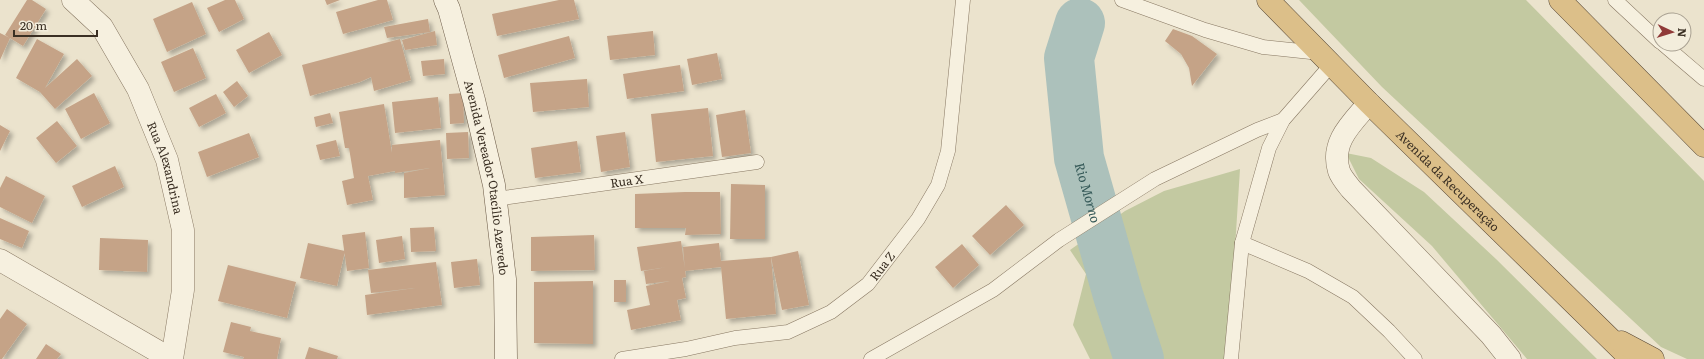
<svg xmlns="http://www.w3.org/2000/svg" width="1704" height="359" font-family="Literata,serif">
<defs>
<filter id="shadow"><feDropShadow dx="3.5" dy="3.5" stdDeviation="2" flood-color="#0004"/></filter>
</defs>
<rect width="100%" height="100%" fill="#ebe3cd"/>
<path fill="#c3c9a1" d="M1299,0H1526L1704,181V359H1687L1661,347L1382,87Z
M1346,153L1371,158L1424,192L1496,259L1597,359H1527L1432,246L1359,179Z
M1240,169L1228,359H1090L1073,325L1086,274L1070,250L1125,211L1164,191Z"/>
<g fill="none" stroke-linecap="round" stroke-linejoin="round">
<path stroke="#acc1bb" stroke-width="50" id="s1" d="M1080,23L1069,58L1079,158L1118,295L1139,359"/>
</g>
<path fill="#c5a387" filter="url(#shadow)" d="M27,0H32L46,9L23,46L5,35Z
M225,0H235L244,19L219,32L207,8Z
M325,0H340L327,5Z
M378,0H387L393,20L343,34L336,12Z
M559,0H574L579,19L497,36L492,14Z
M192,2L206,34L167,52L153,19Z
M428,19L430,32L387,38L384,27Z
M1173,29L1192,36L1217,54L1192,86L1189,68L1181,54L1165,41Z
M435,31L437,45L405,50L402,40Z
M653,31L655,55L610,60L607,36Z
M269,32L282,55L249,73L236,50Z
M0,33L10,38L0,60Z
M569,36L575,58L504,78L498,55Z
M37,39L64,54L45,88L77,59L92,76L55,109L40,92L16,78Z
M400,39L411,80L374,91L371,77L360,82L310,96L302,65Z
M193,48L206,78L174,92L161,62Z
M717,53L722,79L692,85L687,59Z
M444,59L445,74L423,76L421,61Z
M680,65L684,91L627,99L623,74Z
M587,79L589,107L533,112L530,83Z
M237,81L248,96L234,107L223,92Z
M94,93L110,123L81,139L65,109Z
M463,93L464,123L450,124L449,94Z
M216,94L226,113L199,127L189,108Z
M438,97L441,128L395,133L392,102Z
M384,104L392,153V145L440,140L445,195L404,198V173L430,168L395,173V171L368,176L373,200L347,205L342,181L354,178L349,148H345L339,112Z
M708,108L713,156L656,162L651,114Z
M745,110L751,153L722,157L716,115Z
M330,113L333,123L316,127L314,117Z
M57,121L77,146L56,163L36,138Z
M0,125L10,131L0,151Z
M468,132L469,158L447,159L446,133Z
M625,132L630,167L601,172L596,136Z
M249,133L259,157L207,177L198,152Z
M336,140L340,156L320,160L316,145Z
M577,141L581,172L535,178L531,148Z
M115,166L124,187L82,207L72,186Z
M6,176L45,196L32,223L0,207V188Z
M731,184L765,185V239H730Z
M685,192H720L721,234L685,235L686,228H635V194Z
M1006,205L1024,225L990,255L972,236Z
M0,218L29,231L22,248L0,239Z
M434,227L436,251L411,252L410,228Z
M365,232L369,268L347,271L342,235Z
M594,235L595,270L531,271V237Z
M402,236L405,259L379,263L376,240Z
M100,238L148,240L147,272L99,270Z
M681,241L686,277L682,278L686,298L677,300L681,320L631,330L627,310L650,305L646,286L670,281L646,284L644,271L667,267L641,271L637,247Z
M308,243L345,251L337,286L300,278Z
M719,243L721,261L771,257L798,251L809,305L782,310L771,257L776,314L726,319L721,267L685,271L683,247Z
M962,244L979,265L953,288L935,267Z
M477,259L480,285L454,288L451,262Z
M436,262L442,305L367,315L365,295L415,288L371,293L368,270Z
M228,265L296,282L287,318L218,301Z
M614,280H626V302H614Z
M593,281V344L534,343V282Z
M7,309L27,324L2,359H0V319Z
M231,322L251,327L250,331L281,338L277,359H243L244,357L223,352Z
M46,344L61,354L57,359H36Z
M309,347L338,356L337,359H305Z"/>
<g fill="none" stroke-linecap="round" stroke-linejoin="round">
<g stroke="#877762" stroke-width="15">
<g id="service">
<path d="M1122,0L1205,30L1263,47L1320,53"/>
<path d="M1615,0L1660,42"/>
<path d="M1663,44L1704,79"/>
<path id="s2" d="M496,199L757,162"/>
<path d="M1242,243L1308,271L1353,297L1389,331L1415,359"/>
<path id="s3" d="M622,359L686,349L735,338L788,332L831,312L868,284L918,219L938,185L948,151L963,0"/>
<path d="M871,359L993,290L1059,240L1155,179L1257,130L1283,120"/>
<path d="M1231,359L1242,243L1269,148L1283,120L1331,65"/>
</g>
</g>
<g stroke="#877762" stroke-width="23">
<g id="minor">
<path id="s4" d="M73,0L102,27L138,89L167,160L183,230V290L172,359"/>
<path d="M1369,103C1352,123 1330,142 1339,171C1341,177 1347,184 1351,189L1491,335L1510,359"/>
<path d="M0,260L171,359"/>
</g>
</g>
<g stroke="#695845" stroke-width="23">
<g id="secondary">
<path id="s5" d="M445,0L449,9L474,100L494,185L505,279L506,359"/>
</g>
</g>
<g stroke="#564635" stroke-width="23">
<g id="trunk">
<path id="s6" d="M1268,0L1369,103L1631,359"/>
<path d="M1560,0L1704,146"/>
<path d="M1621,342L1653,359"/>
</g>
</g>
<use href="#service" stroke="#f6f0df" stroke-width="14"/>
<use href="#minor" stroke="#f6f0df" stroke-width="22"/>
<use href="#secondary" stroke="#f6f0df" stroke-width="22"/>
<use href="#trunk" stroke="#dcbf89" stroke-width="22"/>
</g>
<g text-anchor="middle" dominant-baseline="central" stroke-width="3.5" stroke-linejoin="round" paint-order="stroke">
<g font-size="12" fill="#3a2f23" stroke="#f3eddc">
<text stroke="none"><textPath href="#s4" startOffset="195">Rua Alexandrina</textPath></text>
<text stroke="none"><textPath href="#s5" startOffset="183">Avenida Vereador Otacílio Azevedo</textPath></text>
<text stroke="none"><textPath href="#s2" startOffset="132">Rua X</textPath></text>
<text stroke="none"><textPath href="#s6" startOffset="255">Avenida da Recuperação</textPath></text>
<text stroke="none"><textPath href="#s3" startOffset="285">Rua Z</textPath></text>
</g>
<g font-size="13" font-style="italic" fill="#345857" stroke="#f3eddc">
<text stroke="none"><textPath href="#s1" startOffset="173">Rio Morno</textPath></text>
</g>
</g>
<g transform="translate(1672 32) rotate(94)"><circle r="19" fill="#f3eddc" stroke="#a9a192"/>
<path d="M0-3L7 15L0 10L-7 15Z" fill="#903a38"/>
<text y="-6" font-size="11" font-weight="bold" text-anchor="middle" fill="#3a2f23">N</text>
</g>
<path d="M14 30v6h83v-6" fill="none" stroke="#3a2f23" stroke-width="2"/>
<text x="20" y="30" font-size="12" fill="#3a2f23" stroke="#f3eddc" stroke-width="3" paint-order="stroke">20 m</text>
</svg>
